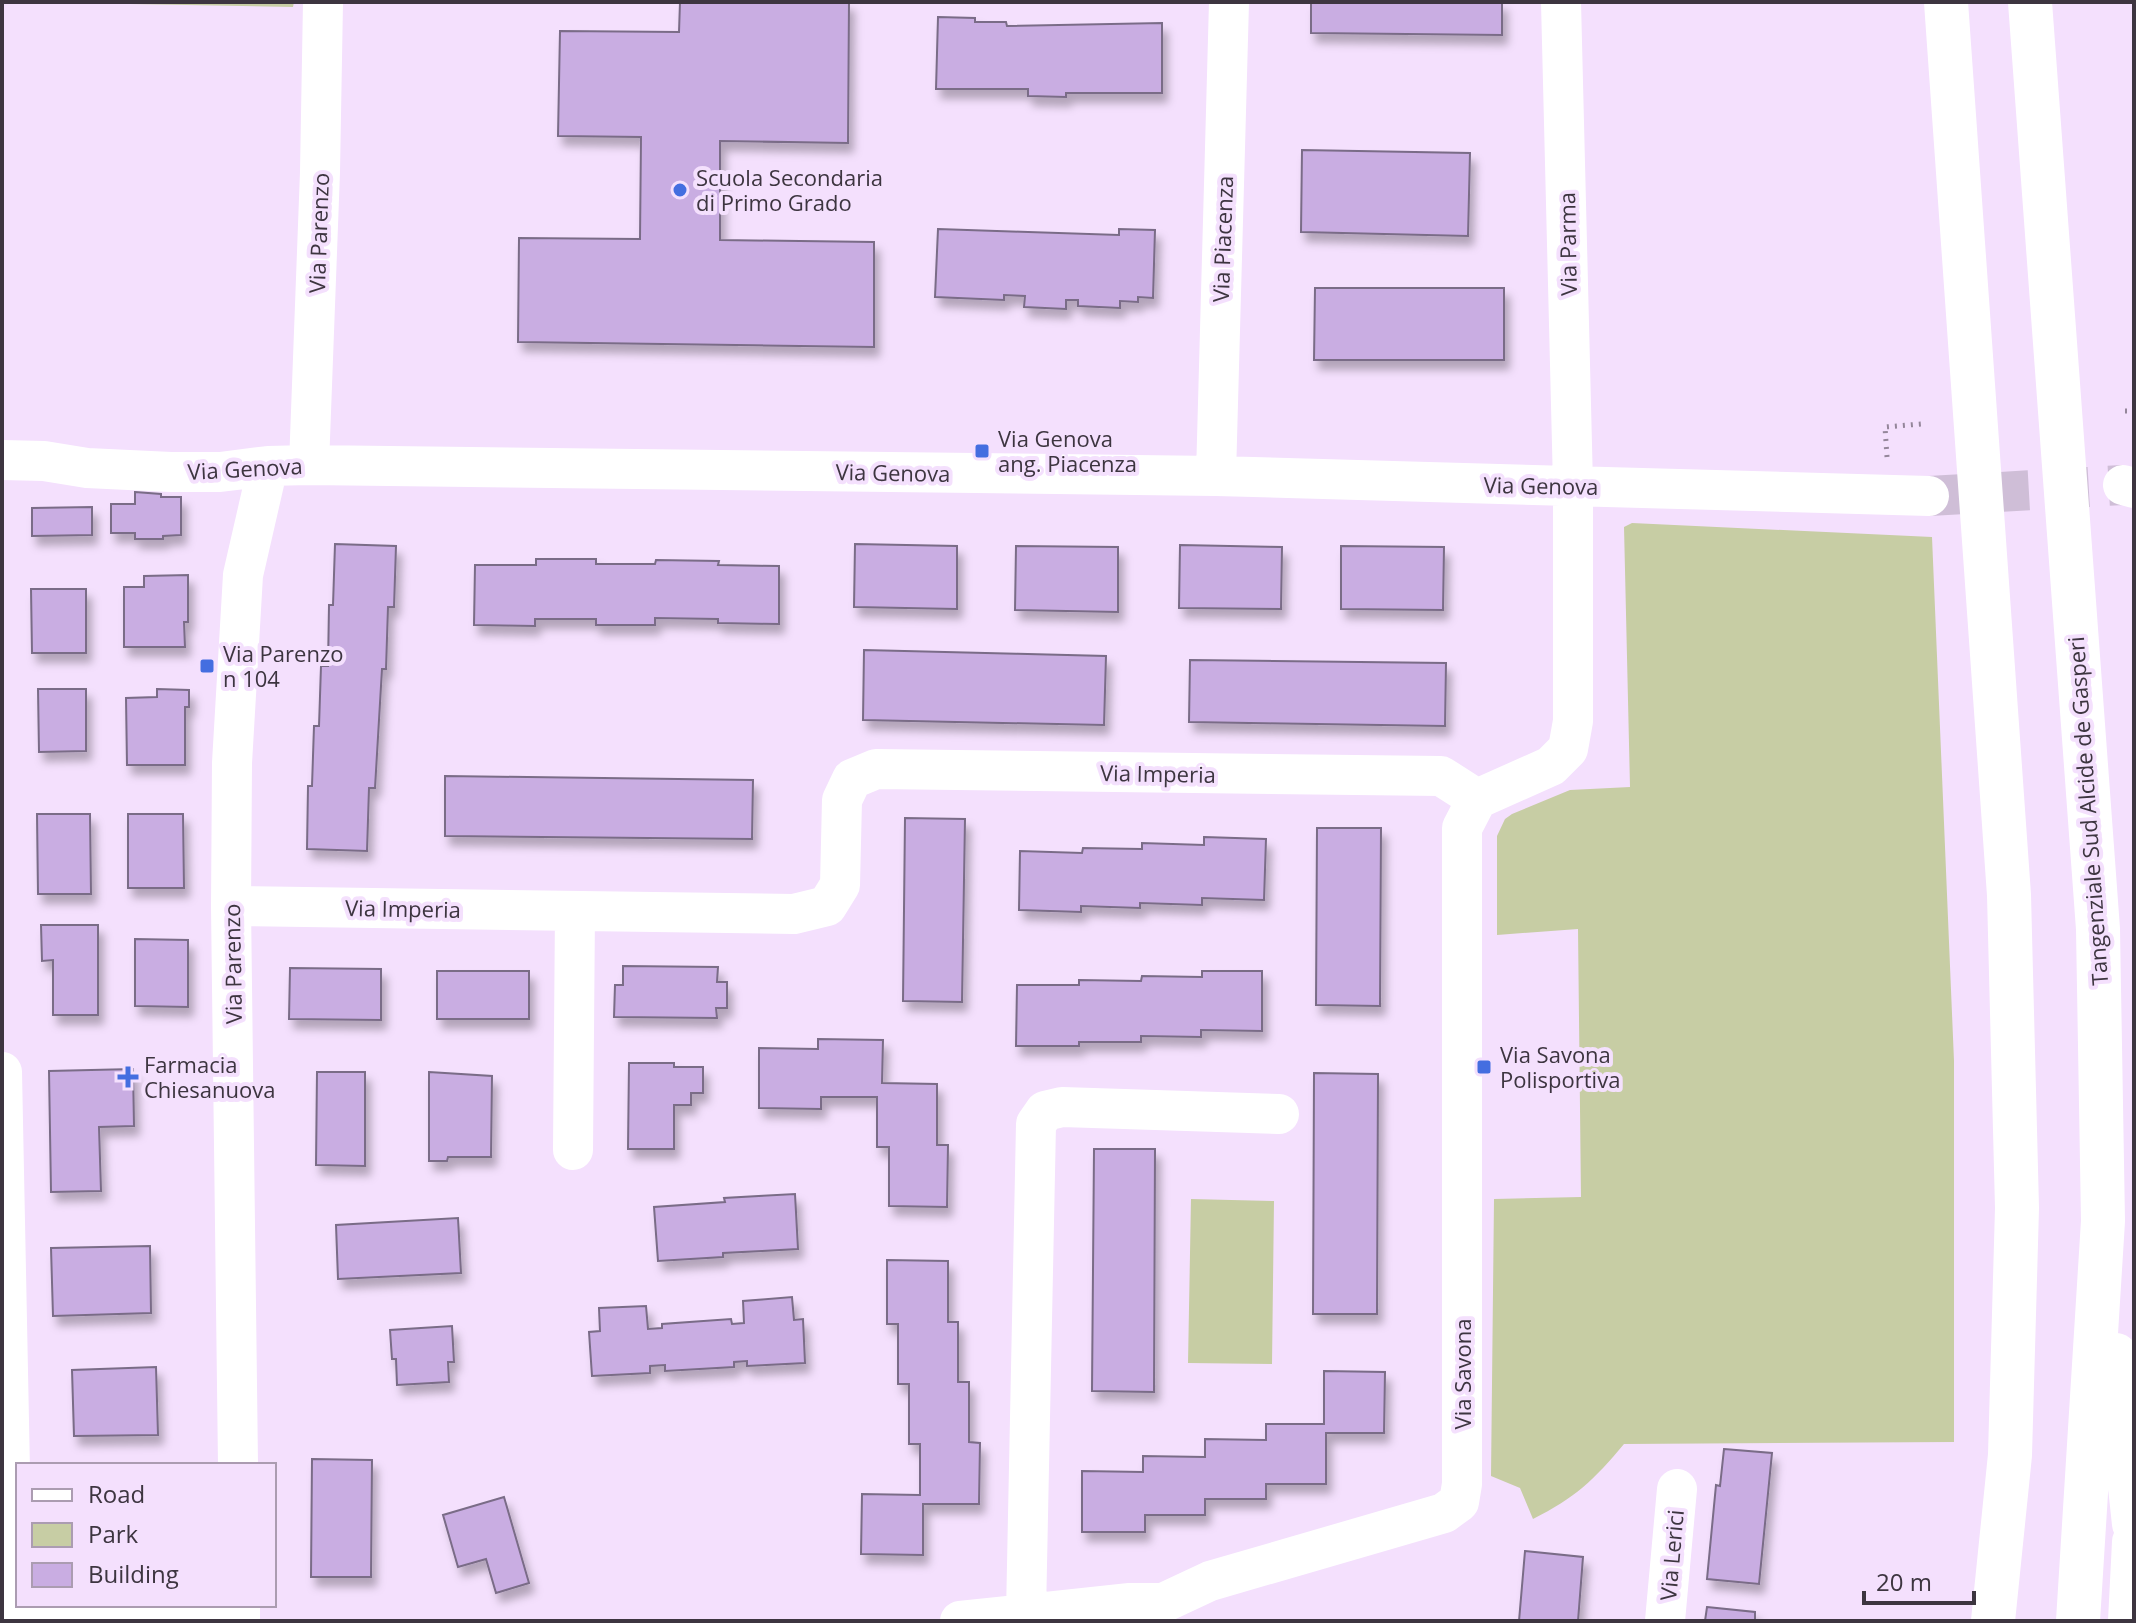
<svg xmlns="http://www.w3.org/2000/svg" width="2136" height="1623" font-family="'Open Sans',sans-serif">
<defs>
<filter id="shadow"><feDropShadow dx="5" dy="9" stdDeviation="4" flood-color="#0004"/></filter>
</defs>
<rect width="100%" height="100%" fill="#f4e0fd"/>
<path fill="#c7cda4" d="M18,2H294L293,7Z
M1632,523L1932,537L1954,1061V1442L1624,1444C1594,1480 1575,1498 1533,1519L1520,1488L1491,1476L1494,1199L1581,1197L1578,929L1497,935V836L1505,819L1512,814L1570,790L1630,787L1624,527Z
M1191,1199L1274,1201L1272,1364L1188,1363Z"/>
<path fill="#c9ade2" stroke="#7a6c87" stroke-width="2" filter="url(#shadow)" d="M680,2H849L848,143L720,141V240L874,242V347L518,342L519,238L640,239L641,137L558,136L560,31L679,32Z
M1311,2H1502V35L1311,33Z
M938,17L975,18V22H1006L1007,26L1162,23V93H1066V97L1028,96V89H936Z
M1302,150L1470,153L1468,236L1301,232Z
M938,229L1119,235V229L1155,230L1153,298L1138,297V302L1120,301V308L1078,306V300H1066V309L1024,307L1025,296L1004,295V300L935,297Z
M1315,288H1504V360H1314Z
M135,492L161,494V497H181V535L163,536V539H135V533H111V504H135Z
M92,507V535L32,536V508Z
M335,544L396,546L394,607H388L386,669H382L375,788H369L367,851L307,849L308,786H312L314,726H319L321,666H328L329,605H333Z
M855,544L957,546V609L854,607Z
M1180,545L1282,547L1281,609L1179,608Z
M1016,546L1118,547V612L1015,610Z
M1341,546L1444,547L1443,610L1341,609Z
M536,559H596V564H655L656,560L719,561L718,565L779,566V624L718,623V619L655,618V625H596V619H535V626L474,625L475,565H536Z
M188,575V622H184L185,647H124V587H144V576Z
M31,589H86V653H32Z
M864,650L1106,656L1104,725L863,720Z
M1190,660L1446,663L1445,726L1189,722Z
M38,689H86V751L39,752Z
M157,689L189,690V707H185V765H127L126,698L157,697Z
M445,776L753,780L752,839L445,836Z
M37,814H90L91,894H38Z
M128,814H183L184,888H128Z
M905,818L965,819L962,1002L903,1001Z
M1317,828H1381L1380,1006L1316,1005Z
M1204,837L1266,839L1264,900L1202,898V905L1140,903V908L1081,906V912L1019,910L1020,851L1082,853L1083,848L1142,849V843L1204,845Z
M41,925H98V1015H53V960L42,961Z
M135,939L188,940V1007L135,1006Z
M623,966L718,967L717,982H727V1008H716L717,1018L614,1017L615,985H623Z
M290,968L381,969V1020L289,1019Z
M437,971H529V1019H437Z
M1202,971H1262V1031L1201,1030V1037L1141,1036V1042H1079V1046H1016L1017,985H1079V980L1141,981L1142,976L1202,977Z
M818,1039L883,1040L882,1083L937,1084V1145H948L947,1207L889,1206V1147H877V1097H821V1109L759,1108V1048L818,1049Z
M629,1063H674V1067H703V1093H691V1105H674V1149H628Z
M133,1069L134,1126L99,1127L101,1191L51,1192L49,1071Z
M317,1072H365V1166L316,1165Z
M429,1072L492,1076L491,1157H448L447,1161H429Z
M1314,1073L1378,1074L1377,1314H1313Z
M1094,1149H1155L1154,1392L1092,1391Z
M795,1194L798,1249L723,1253V1257L658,1261L654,1207L725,1202L724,1198Z
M458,1218L461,1273L338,1279L336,1225Z
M150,1246L151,1313L53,1316L51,1248Z
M887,1260L948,1261V1322H958V1382H969V1442L980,1443L979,1504H923V1555L861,1554L862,1494L920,1495V1444H909V1384H898V1324H887Z
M792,1297L794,1320L803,1319L805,1363L747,1366V1361L734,1362V1367L665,1371V1365L650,1366V1373L592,1376L589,1332L600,1331L599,1308L646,1306L648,1329L662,1328V1324L731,1319L732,1324L744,1323L743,1301Z
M452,1326L454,1362H448L449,1382L397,1385L396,1359H392L390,1330Z
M156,1367L158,1435L74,1436L72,1370Z
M1324,1371L1385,1372L1384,1433H1326V1484H1266V1499H1205V1515H1145V1532H1082V1471L1143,1472V1456L1205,1457V1439L1266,1440V1424H1324Z
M1724,1449L1772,1453L1759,1584L1707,1579L1716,1485L1720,1486Z
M312,1459L372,1460L371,1577H311Z
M504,1497L529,1583L496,1593L486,1559L458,1567L443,1515Z
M1525,1551L1583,1557L1578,1621H1519Z
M1707,1607L1755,1612V1621H1705Z"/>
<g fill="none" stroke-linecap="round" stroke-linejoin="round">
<path stroke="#cfbed7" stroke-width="40" stroke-dasharray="40 20" stroke-linecap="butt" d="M1929,496L2123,485"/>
<path stroke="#94869a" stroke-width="5" stroke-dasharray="2 6" stroke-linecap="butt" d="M2125,411H2134
M1887,457L1885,427L1921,424"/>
<path stroke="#fff" stroke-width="40" d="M2,460L44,461L87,468L171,472H220L268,466L309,465L1216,476L1929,496
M309,465L320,172L323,2
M1216,476L1229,2
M2123,485L2134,488
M1477,799L1551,766L1568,749L1573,721V485L1561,2
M231,906L794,914L827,906L840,885L842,800L852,779L876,769L1441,776L1477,799
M2,1072L13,1621
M573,1150L575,911
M238,1465L231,906L232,763L243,575L268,466
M240,1605V1621
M1026,1614L1036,1124L1045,1111L1062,1107L1279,1114
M2,1620L206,1621
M960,1621L1130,1603H1163L1210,1581L1444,1513L1459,1502L1462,1484V828L1477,799
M1665,1621L1677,1489"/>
<path stroke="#fff" stroke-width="44" d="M1946,2L2009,895L2017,1208L2010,1455L1993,1621
M2030,2L2098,929L2103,1221L2078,1621
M2116,1355L2134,1524
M2130,1621L2134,1542"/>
</g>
<g fill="#446ee0" stroke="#f4e0fd" stroke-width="3">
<circle cx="680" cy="190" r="8"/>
<rect x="974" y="443" width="16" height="16" rx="4"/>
<rect x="199" y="658" width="16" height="16" rx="4"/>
<rect x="1476" y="1059" width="16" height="16" rx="4"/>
<path d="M124 1065h8v8h8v8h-8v8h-8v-8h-8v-8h8z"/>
</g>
<g text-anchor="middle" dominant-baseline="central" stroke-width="8" stroke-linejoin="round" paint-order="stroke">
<g font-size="22" fill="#3d3540" stroke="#f4e0fd" text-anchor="start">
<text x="696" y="177">Scuola Secondaria<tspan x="696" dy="25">di Primo Grado</tspan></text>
<text x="998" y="438">Via Genova<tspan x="998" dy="25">ang. Piacenza</tspan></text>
<text x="223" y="653">Via Parenzo<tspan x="223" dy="25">n 104</tspan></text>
<text x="1500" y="1054">Via Savona<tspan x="1500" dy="25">Polisportiva</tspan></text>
<text x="144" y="1064">Farmacia<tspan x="144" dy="25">Chiesanuova</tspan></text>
</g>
<g font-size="22" fill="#3d3540" stroke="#f4e0fd">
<text transform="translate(318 233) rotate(-88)">Via Parenzo</text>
<text transform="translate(1222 239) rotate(-88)">Via Piacenza</text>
<text transform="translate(1567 244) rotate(-91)">Via Parma</text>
<text transform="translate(245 468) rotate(-3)">Via Genova</text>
<text transform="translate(893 472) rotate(1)">Via Genova</text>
<text transform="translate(1541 485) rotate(1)">Via Genova</text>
<text transform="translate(1158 773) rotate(1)">Via Imperia</text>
<text transform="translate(2087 811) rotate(-94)">Tangenziale Sud Alcide de Gasperi</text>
<text transform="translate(403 908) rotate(1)">Via Imperia</text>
<text transform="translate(232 964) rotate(-91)">Via Parenzo</text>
<text transform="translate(1462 1374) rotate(-90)">Via Savona</text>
<text transform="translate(1671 1555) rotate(-85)">Via Lerici</text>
</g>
</g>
<rect width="2136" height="1623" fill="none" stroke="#3d3540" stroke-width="8"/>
<rect x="16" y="1463" width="260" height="144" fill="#f4e0fd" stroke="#ab9cb1" stroke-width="2"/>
<rect x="32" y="1489" width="40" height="12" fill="#ffffff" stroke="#ab9cb1" stroke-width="2"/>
<text x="88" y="1503" font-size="24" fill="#3d3540">Road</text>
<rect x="32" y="1523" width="40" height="24" fill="#c7cda4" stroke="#ab9cb1" stroke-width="2"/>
<text x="88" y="1543" font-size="24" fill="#3d3540">Park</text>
<rect x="32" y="1563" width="40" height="24" fill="#c9ade2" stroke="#ab9cb1" stroke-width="2"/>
<text x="88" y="1583" font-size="24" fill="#3d3540">Building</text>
<path d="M1864 1591v12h110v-12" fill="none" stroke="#3d3540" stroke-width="4"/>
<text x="1876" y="1591" font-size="24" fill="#3d3540" stroke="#f4e0fd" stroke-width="6" paint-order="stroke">20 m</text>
</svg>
